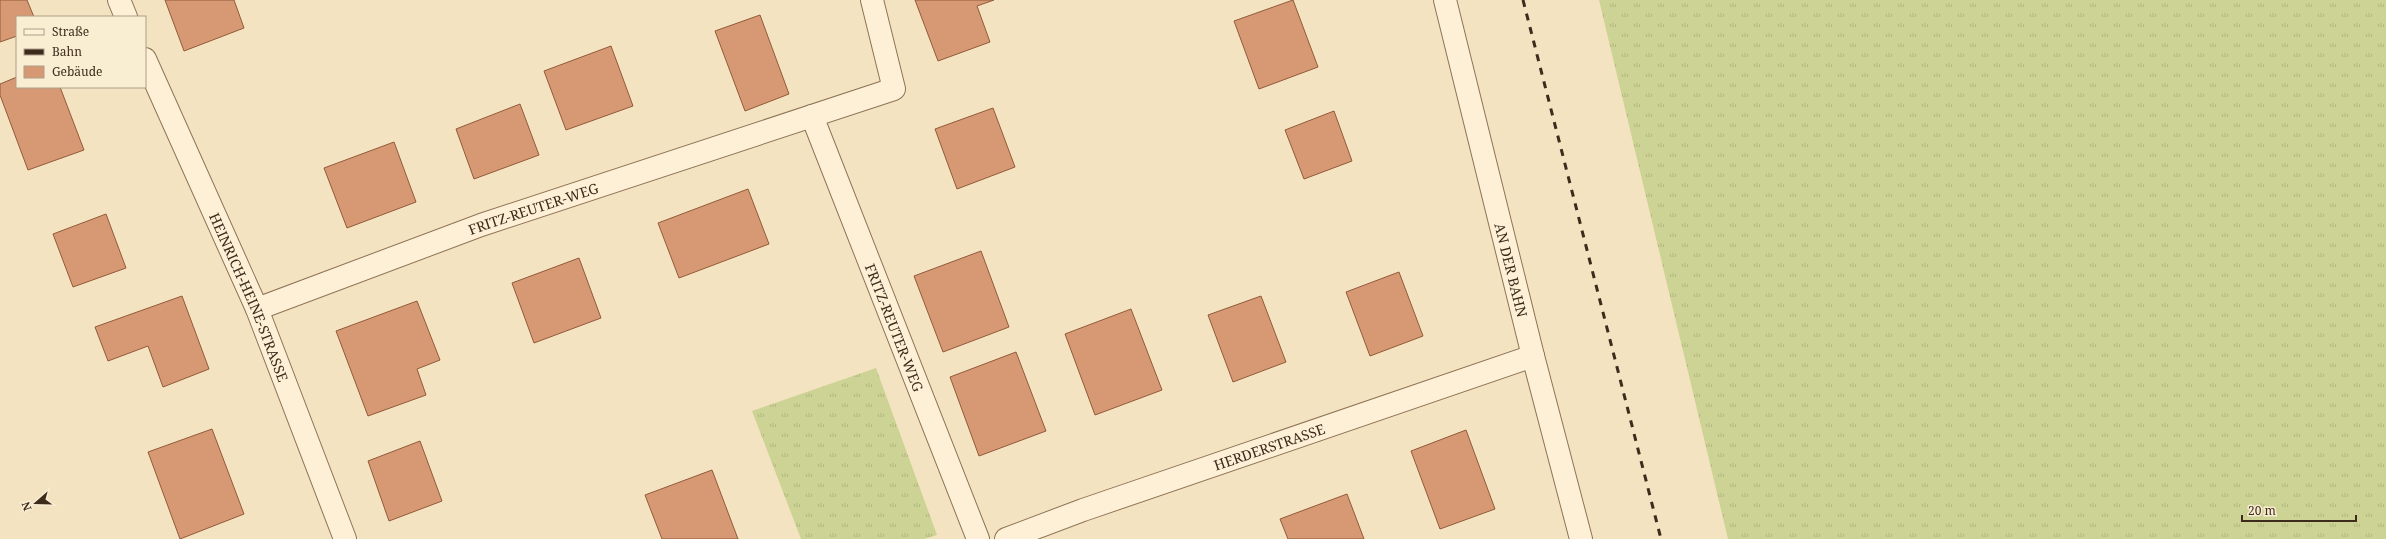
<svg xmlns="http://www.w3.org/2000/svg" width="2386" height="539" font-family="'Noto Serif',serif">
<defs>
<pattern id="grass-tufts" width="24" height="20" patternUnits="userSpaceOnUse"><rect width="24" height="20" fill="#cdd394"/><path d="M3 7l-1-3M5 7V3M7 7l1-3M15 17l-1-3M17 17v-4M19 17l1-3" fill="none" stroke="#b1b57f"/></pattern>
</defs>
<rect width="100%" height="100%" fill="#f3e3c1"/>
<path fill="url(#grass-tufts)" d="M1599,0H2386V539H1728Z
M876,368L937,535L924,539H801L752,411Z"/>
<path fill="#d69973" stroke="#925a39" d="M0,0H27L34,17H17V36L0,42Z
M165,0H234L244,28L184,51Z
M915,0H994L977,6L990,42L938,61Z
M1293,0L1318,67L1259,89L1234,21Z
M760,15L789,94L745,111L715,31Z
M611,46L633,106L566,130L544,71Z
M17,77V87H60L84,150L28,170L0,95V84Z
M520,104L539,155L474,179L456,129Z
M993,108L1015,167L957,189L935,129Z
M1334,111L1352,161L1304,179L1285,130Z
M394,142L416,202L347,228L324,168Z
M748,189L769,244L679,278L658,223Z
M106,214L126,268L73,287L53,234Z
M981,251L1009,327L943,352L914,276Z
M579,258L601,318L534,343L512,283Z
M1399,272L1423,336L1370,356L1346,292Z
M182,296L209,369L163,387L148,346L108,361L95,327Z
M1261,296L1286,362L1233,382L1208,315Z
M417,301L440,360L417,369L426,395L368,416L336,331Z
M1131,309L1162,390L1095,415L1065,334Z
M1016,352L1046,431L979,456L950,377Z
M212,429L244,514L180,539L148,452Z
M1466,430L1495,509L1440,529L1411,451Z
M420,441L442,501L389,521L368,461Z
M712,470L738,539H662L645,495Z
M1347,494L1364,539H1288L1280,519Z"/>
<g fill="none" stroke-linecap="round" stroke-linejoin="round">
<g stroke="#8f7356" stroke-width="24">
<g id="street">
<path d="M119,0L126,17"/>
<path id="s1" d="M1445,0L1533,356L1581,539"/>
<path id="s2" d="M145,59L257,309L345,539"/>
<path id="s3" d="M812,116L978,539"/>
<path id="s4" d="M257,309L481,225L894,89L872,0"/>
<path id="s5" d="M1006,539L1083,510L1533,356"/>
</g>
</g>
<use href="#street" stroke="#fdf0d6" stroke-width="22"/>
<path stroke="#3d2b1c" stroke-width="3" stroke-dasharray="7 7" stroke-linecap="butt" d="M1523,0L1661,539"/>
</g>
<g text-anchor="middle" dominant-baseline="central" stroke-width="3.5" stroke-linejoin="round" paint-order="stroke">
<g font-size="14" fill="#3d2b1c" stroke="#f9edd2">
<text stroke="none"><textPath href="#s4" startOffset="294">FRITZ-REUTER-WEG</textPath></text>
<text stroke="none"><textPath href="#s1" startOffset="278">AN DER BAHN</textPath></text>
<text stroke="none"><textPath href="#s2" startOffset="260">HEINRICH-HEINE-STRASSE</textPath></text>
<text stroke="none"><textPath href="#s3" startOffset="227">FRITZ-REUTER-WEG</textPath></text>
<text stroke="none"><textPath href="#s5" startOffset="279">HERDERSTRASSE</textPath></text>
</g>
</g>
<rect x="16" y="16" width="130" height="72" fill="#f9edd2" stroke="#ae9f89"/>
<rect x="24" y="29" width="20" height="6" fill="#fdf0d6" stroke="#ae9f89"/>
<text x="52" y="36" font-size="12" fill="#3d2b1c">Straße</text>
<rect x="24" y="49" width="20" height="6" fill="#3d2b1c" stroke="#ae9f89"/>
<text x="52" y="56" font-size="12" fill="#3d2b1c">Bahn</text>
<rect x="24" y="66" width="20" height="12" fill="#d69973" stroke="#ae9f89"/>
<text x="52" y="76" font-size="12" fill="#3d2b1c">Gebäude</text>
<g transform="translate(36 503) rotate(250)" stroke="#f9edd2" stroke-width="3" paint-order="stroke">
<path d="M0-3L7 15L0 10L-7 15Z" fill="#3d2b1c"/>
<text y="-6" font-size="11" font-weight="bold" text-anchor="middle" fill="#3d2b1c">N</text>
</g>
<path d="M2242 515v6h114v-6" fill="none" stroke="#3d2b1c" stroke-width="2"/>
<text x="2248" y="515" font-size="12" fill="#3d2b1c" stroke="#f9edd2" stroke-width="3" paint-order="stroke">20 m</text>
</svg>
